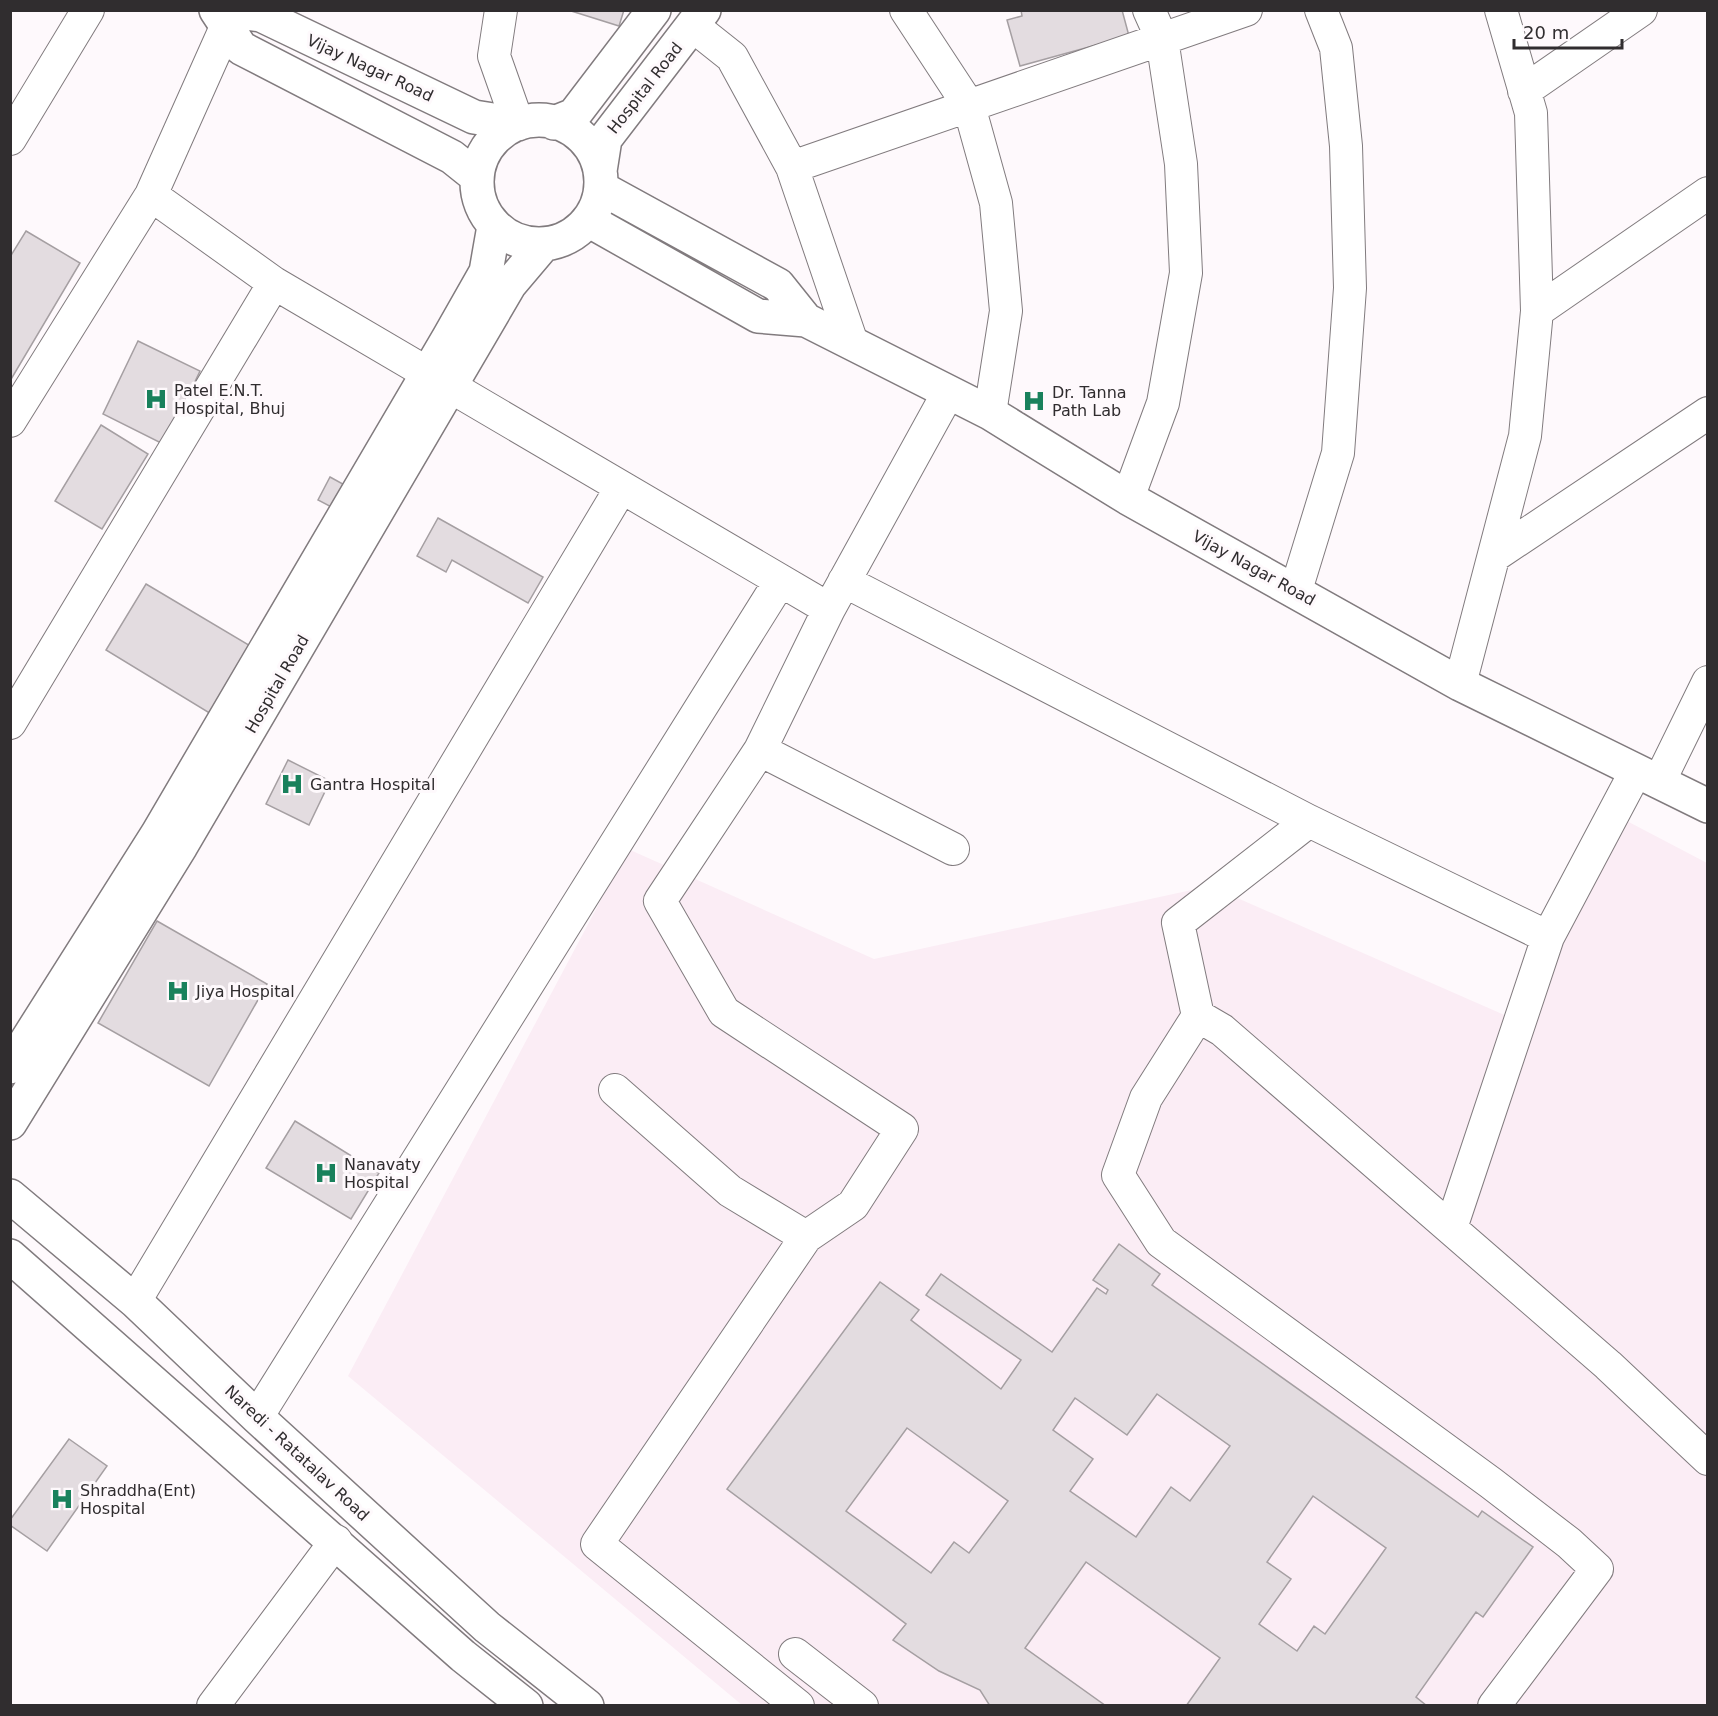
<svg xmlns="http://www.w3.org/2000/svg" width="1718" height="1716" font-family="'DejaVu Sans',sans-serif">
<rect width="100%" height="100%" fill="#fef9fc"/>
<path fill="#fbedf5" d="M1625,820L1707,863V1705H742L348,1376L628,849L874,959L1210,886L1509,1017Z"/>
<path fill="#e3dce0" stroke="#a59fa2" stroke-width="1.5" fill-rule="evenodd" d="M568,10H624L619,26Z
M1021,10H1122L1129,36L1020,66L1007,20L1022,16Z
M26,231L80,263L10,381V257Z
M138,341L200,371L165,445L103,414Z
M101,425L148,454L102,529L55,501Z
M330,477L352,489L341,512L318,500Z
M438,518L543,577L528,603L452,560L446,572L417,556Z
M146,584L257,650L216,717L106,650Z
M288,760L330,781L309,825L266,804Z
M157,921L267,984L209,1086L98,1023Z
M295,1121L379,1173L351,1219L266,1168Z
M1119,1244L1160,1274L1152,1285L1478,1517L1482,1511L1533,1547L1483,1617L1476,1612L1416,1697L1427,1706H1186L1220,1658L1086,1562L1025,1648L1106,1706H990L980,1690L939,1671L893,1640L906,1624L727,1489L880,1282L919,1310L911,1320L1001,1389L1021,1360L926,1295L941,1274L1052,1352L1097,1288L1106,1294L1108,1290L1093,1280ZM1157,1394L1230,1446L1190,1501L1171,1487L1136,1537L1070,1491L1093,1459L1053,1430L1075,1398L1127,1435ZM907,1428L1008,1501L969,1553L954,1542L931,1573L846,1511ZM1313,1496L1386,1548L1325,1634L1314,1626L1297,1651L1259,1624L1291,1579L1267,1562Z
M69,1439L107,1466L47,1551L10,1525V1520Z"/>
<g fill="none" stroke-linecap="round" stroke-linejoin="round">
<g stroke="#817b7e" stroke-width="34">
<path id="street" d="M501,10L494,56L518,124
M906,10L969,106L996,203L1006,311L990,413
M693,26L732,57L792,167L852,343
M1524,91L1641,10
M10,139L88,10
M792,167L1246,10
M151,195L274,283L829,609
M1537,311L1708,193
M10,421L151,195L226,27
M1128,498L1163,403L1186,273L1181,164L1162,39L1149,10
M1494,556L1708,413
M844,581L1309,821L1548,937
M1296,590L1338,453L1350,288L1346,146L1336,48L1321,10
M1460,684L1525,436L1537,311L1531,113L1501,10
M10,723L274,283
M760,750L953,849
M1659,782L1708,682
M1198,1016L1178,923L1309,821
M615,1090L730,1191L806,1237
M1451,1228L1548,937L1636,771
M135,1301L621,488
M257,1417L780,581
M795,1654L862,1706
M213,1706L336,1541
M798,1706L597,1544L806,1237L853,1205L902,1129L724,1012L660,901L760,750L829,609L948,393
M1494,1706L1597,1569L1569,1543L1491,1483L1161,1242L1118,1175L1146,1098L1198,1016L1222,1030L1608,1365L1708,1459"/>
</g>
<g stroke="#817b7e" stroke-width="36">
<path id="secondary" d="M216,10L241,48L452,157L477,177
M222,10L261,15L474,117L518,124
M477 182a62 62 0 1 1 124 0a62 62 0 1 1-124 0Z
M554,123L574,115L654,10
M600,171L605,139L704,10
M601,188L778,285L806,320
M588,220L758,316L806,320L990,413L1128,498L1460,684L1708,806
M10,1067L158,833L449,337L486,272L494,226
M10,1123L181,846L510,284L543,245"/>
</g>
<g stroke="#817b7e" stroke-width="36">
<path id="primary" d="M10,1196L135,1301L257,1417L487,1627L587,1706
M10,1256L463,1656L526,1706"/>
</g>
<use href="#street" stroke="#fff" stroke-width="32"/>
<use href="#secondary" stroke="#fff" stroke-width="33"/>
<use href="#primary" stroke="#fff" stroke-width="33"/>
</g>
<defs>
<g id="hospital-bare" transform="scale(1.8)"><path d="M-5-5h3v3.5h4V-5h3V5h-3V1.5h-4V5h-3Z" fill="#19815c" stroke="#fef9fc" stroke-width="2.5" paint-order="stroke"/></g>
</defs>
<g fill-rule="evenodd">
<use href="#hospital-bare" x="156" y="399"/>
<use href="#hospital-bare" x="1034" y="401"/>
<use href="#hospital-bare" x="292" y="784"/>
<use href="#hospital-bare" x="178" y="991"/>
<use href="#hospital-bare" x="326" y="1173"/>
<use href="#hospital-bare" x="62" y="1499"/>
</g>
<g text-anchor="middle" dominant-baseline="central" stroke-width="6" stroke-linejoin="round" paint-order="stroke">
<g font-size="16" fill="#302d2f" stroke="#fef9fc">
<text transform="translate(370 68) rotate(25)">Vijay Nagar Road</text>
<text transform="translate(645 88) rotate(-52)">Hospital Road</text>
<text transform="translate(1254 568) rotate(29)">Vijay Nagar Road</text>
<text transform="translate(277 684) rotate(-60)">Hospital Road</text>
<text transform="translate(297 1453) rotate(43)">Naredi - Ratatalav Road</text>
</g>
<g font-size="16" fill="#302d2f" stroke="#fef9fc" text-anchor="start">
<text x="174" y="390">Patel E.N.T.<tspan x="174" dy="18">Hospital, Bhuj</tspan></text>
<text x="1052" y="392">Dr. Tanna<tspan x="1052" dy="18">Path Lab</tspan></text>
<text x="310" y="784">Gantra Hospital</text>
<text x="196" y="991">Jiya Hospital</text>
<text x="344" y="1164">Nanavaty<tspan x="344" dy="18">Hospital</tspan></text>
<text x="80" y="1490">Shraddha(Ent)<tspan x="80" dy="18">Hospital</tspan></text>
</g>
</g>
<rect width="1718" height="1716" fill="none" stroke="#302d2f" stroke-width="24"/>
<path d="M1514 39v9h108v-9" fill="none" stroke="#302d2f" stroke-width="3"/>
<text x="1523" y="39" font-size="18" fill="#302d2f" stroke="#fef9fc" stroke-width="4.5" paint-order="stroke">20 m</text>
</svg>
